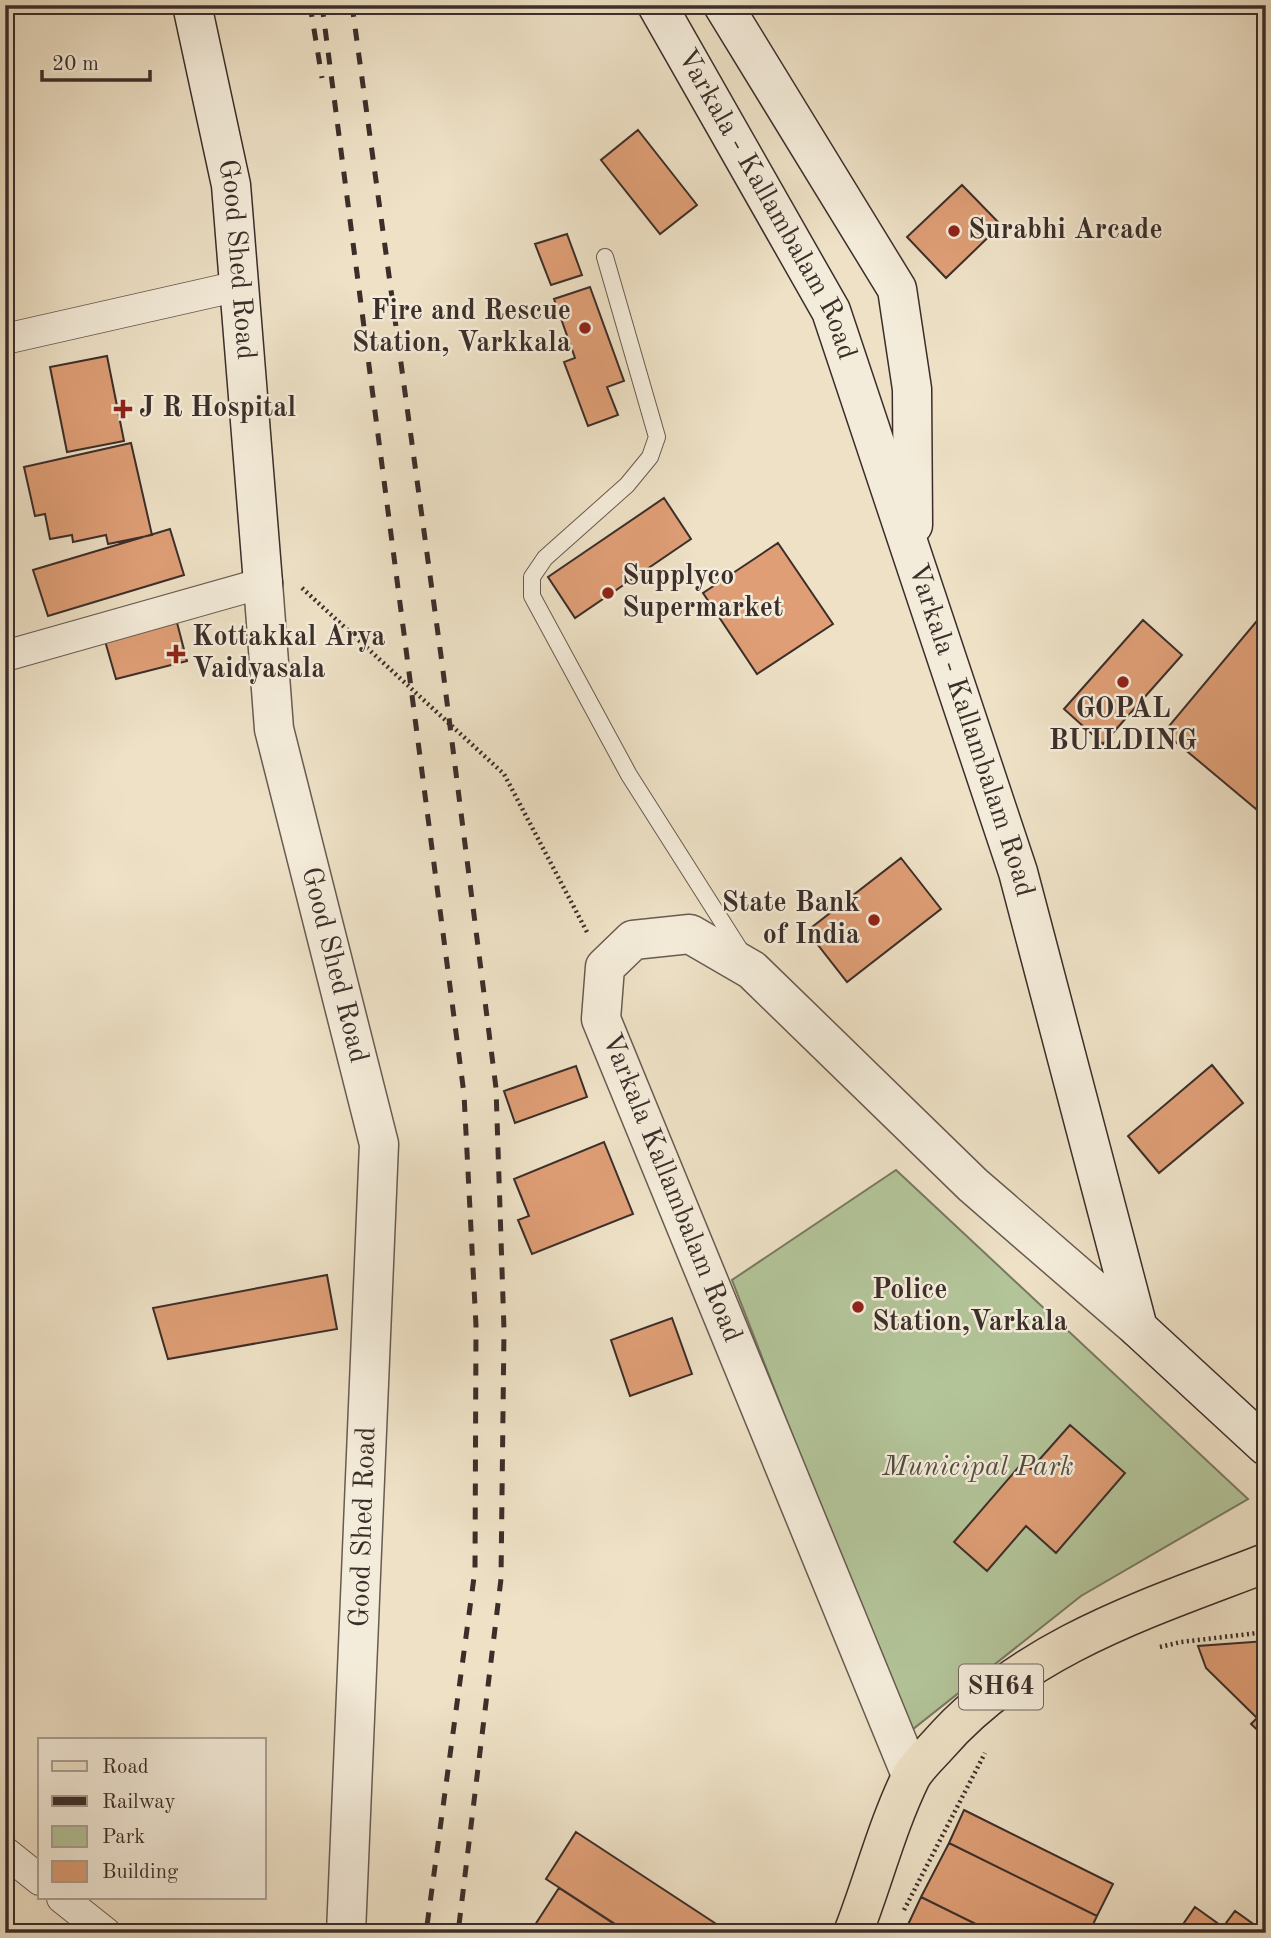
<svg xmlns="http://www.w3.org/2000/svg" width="1271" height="1938" font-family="'Old Standard TT',serif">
<rect width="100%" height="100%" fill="#eee1c6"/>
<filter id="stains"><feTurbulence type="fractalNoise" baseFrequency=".00286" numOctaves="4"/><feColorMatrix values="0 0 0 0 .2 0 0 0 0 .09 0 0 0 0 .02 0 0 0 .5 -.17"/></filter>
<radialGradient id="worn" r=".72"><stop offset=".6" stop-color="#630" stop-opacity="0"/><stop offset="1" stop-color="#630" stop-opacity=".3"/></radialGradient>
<path fill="#b3c499" stroke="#777962" stroke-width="2" d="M896,1170L1248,1499L1081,1596L908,1733L732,1280Z"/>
<path fill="#df9e76" stroke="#3b2e2a" stroke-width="2" d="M638,130L697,205L660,234L601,160Z
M962,185L1001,225L946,278L907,237Z
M567,234L582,275L551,285L535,244Z
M590,287L624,381L607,387L618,415L588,426L564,362L575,358L554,299Z
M107,356L124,441L67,452L50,367Z
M131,443L152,535L108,544L106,535L73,542L72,535L50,539L45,514L35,516L24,467Z
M664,498L691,539L575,618L548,577Z
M170,529L184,575L48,616L33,570Z
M778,543L833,624L757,674L703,593Z
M1266,610V795L1256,809L1164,732Z
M175,615L187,661L116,679L103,634Z
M1143,620L1182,655L1103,744L1064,709Z
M901,858L941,909L847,982L807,931Z
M1212,1065L1243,1103L1159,1173L1128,1136Z
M576,1066L587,1097L515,1123L504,1091Z
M604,1142L633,1214L532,1254L518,1220L529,1216L514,1179Z
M327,1275L337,1329L168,1359L153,1308Z
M672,1318L692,1374L630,1396L611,1340Z
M1070,1425L1125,1473L1056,1553L1026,1526L987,1571L954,1542L1023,1462L1031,1469Z
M1266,1641V1738L1251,1724L1257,1718L1206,1668L1198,1646Z
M964,1810L1113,1884L1097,1916L949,1843Z
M576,1832L730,1933H629L546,1879Z
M949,1843L1097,1916L1089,1933H994L921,1897Z
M559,1888L628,1933H540L533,1928Z
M921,1897L994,1933H908L905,1931Z
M1195,1907L1223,1927L1235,1911L1266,1933H1177Z"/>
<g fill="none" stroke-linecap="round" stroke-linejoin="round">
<g stroke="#685b51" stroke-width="18">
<path id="service" d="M605,257L657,437L650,457L627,485L545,558L532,577V596L629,775L742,953"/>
</g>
<g stroke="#685b51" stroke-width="32">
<path id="minor" d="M5,339L239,286
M5,656L263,583
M5,1852L40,1880
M62,1898L106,1933"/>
</g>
<g stroke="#685b51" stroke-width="41">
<g id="tertiary">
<path id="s1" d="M263,583L274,729L379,1144L346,1933"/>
<path d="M911,1775L601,1019L605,967L633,940L690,934L752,970L973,1185L1138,1328"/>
</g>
</g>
<g stroke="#3b2e2a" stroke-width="41">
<g id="secondary">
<path id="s2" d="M192,5L231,185L263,583"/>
<path id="s3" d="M657,5L831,311L1018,872L1138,1328L1266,1446"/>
<path d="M723,5L897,289L912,389L913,525"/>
</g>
</g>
<g stroke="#3b2e2a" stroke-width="41">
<path id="primary" d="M853,1933C873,1882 887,1826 911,1777C917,1766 929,1755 938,1745C1023,1647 1149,1608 1266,1563"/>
</g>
<path stroke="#3b2e2a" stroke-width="4.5" stroke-dasharray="2 3.5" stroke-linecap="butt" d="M302,588L504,774L587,932
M1160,1647L1181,1642L1266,1632
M904,1910L985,1753"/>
<use href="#service" stroke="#f4ecda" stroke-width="16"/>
<use href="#minor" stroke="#f4ecda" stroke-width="30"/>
<use href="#tertiary" stroke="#f4ecda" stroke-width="38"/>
<use href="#secondary" stroke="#f4ecda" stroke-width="38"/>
<use href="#primary" stroke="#eee1c6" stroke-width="38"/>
<path stroke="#3b2e2a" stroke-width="5" stroke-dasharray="12 12" stroke-linecap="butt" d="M310,5L322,78
M322,5L464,1094L476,1326L475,1570L426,1933
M352,5L442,663L496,1088L504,1330L501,1579L458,1933"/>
</g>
<g fill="#8f2418" stroke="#f4ecda" stroke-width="2.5">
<circle cx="954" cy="231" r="7"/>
<circle cx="585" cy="328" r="7"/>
<path d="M119.5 398.5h7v7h7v7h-7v7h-7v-7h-7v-7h7z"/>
<circle cx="608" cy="593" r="7"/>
<path d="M172.5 643.5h7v7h7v7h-7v7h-7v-7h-7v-7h7z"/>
<circle cx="1123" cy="682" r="7"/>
<circle cx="874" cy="920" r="7"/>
<circle cx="858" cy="1307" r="7"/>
</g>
<g text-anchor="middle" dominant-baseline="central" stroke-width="5" stroke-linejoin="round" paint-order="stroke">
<rect fill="#f4ecda" stroke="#72675f" stroke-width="2" x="959" y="1664.5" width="84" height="45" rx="5"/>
<g font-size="26" font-weight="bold" fill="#3b2e2a">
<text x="1001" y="1687">SH64</text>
</g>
<g font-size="28" fill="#3b2e2a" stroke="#f4ecda">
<text stroke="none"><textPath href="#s3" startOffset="228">Varkala - Kallambalam Road</textPath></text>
<text stroke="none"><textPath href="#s2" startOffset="259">Good Shed Road</textPath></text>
<text stroke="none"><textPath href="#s3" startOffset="794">Varkala - Kallambalam Road</textPath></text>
<text stroke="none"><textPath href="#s1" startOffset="390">Good Shed Road</textPath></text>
<text transform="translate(671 1188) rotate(68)">Varkala Kallambalam Road</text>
<text transform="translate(364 1527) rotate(-88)">Good Shed Road</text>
</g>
<g font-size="28" font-weight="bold" fill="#3b2e2a" stroke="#f4ecda" text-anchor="start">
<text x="968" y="231">Surabhi Arcade</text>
<text x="571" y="312" text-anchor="end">Fire and Rescue<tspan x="571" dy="32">Station, Varkkala</tspan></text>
<text x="139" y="409">J R Hospital</text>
<text x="622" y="577">Supplyco<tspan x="622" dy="32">Supermarket</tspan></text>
<text x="192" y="638">Kottakkal Arya<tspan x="192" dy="32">Vaidyasala</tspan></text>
<text x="1123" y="710" text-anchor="middle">GOPAL<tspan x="1123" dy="32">BUILDING</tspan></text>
<text x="860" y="904" text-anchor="end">State Bank<tspan x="860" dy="32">of India</tspan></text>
<text x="872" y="1291">Police<tspan x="872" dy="32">Station,Varkala</tspan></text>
</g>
<g font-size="28" font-style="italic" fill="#534c40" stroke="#f4ecda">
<text x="978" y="1468">Municipal Park</text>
</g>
</g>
<rect width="1271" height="1938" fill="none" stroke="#eee1c6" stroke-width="28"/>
<rect x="7" y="7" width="1257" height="1924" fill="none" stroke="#3b2e2a" stroke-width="3.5"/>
<rect x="14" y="14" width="1243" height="1910" fill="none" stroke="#3b2e2a" stroke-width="2"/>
<rect x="38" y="1738" width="228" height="161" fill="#f4ecda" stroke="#aaa094" stroke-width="2"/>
<rect x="52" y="1761" width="35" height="10" fill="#eee1c6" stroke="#aaa094" stroke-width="2"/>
<text x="102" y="1773" font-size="21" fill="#3b2e2a">Road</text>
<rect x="52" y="1796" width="35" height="10" fill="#3b2e2a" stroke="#aaa094" stroke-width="2"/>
<text x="102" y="1808" font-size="21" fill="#3b2e2a">Railway</text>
<rect x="52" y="1826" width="35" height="21" fill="#b3c499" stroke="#aaa094" stroke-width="2"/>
<text x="102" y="1843" font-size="21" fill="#3b2e2a">Park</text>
<rect x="52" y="1861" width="35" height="21" fill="#df9e76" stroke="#aaa094" stroke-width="2"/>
<text x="102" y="1878" font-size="21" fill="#3b2e2a">Building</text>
<path d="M42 70v10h108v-10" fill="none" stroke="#3b2e2a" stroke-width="3.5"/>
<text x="52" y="70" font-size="21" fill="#3b2e2a" stroke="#f4ecda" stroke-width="5" paint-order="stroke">20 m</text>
<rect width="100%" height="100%" filter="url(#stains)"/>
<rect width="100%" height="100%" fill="url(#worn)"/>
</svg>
